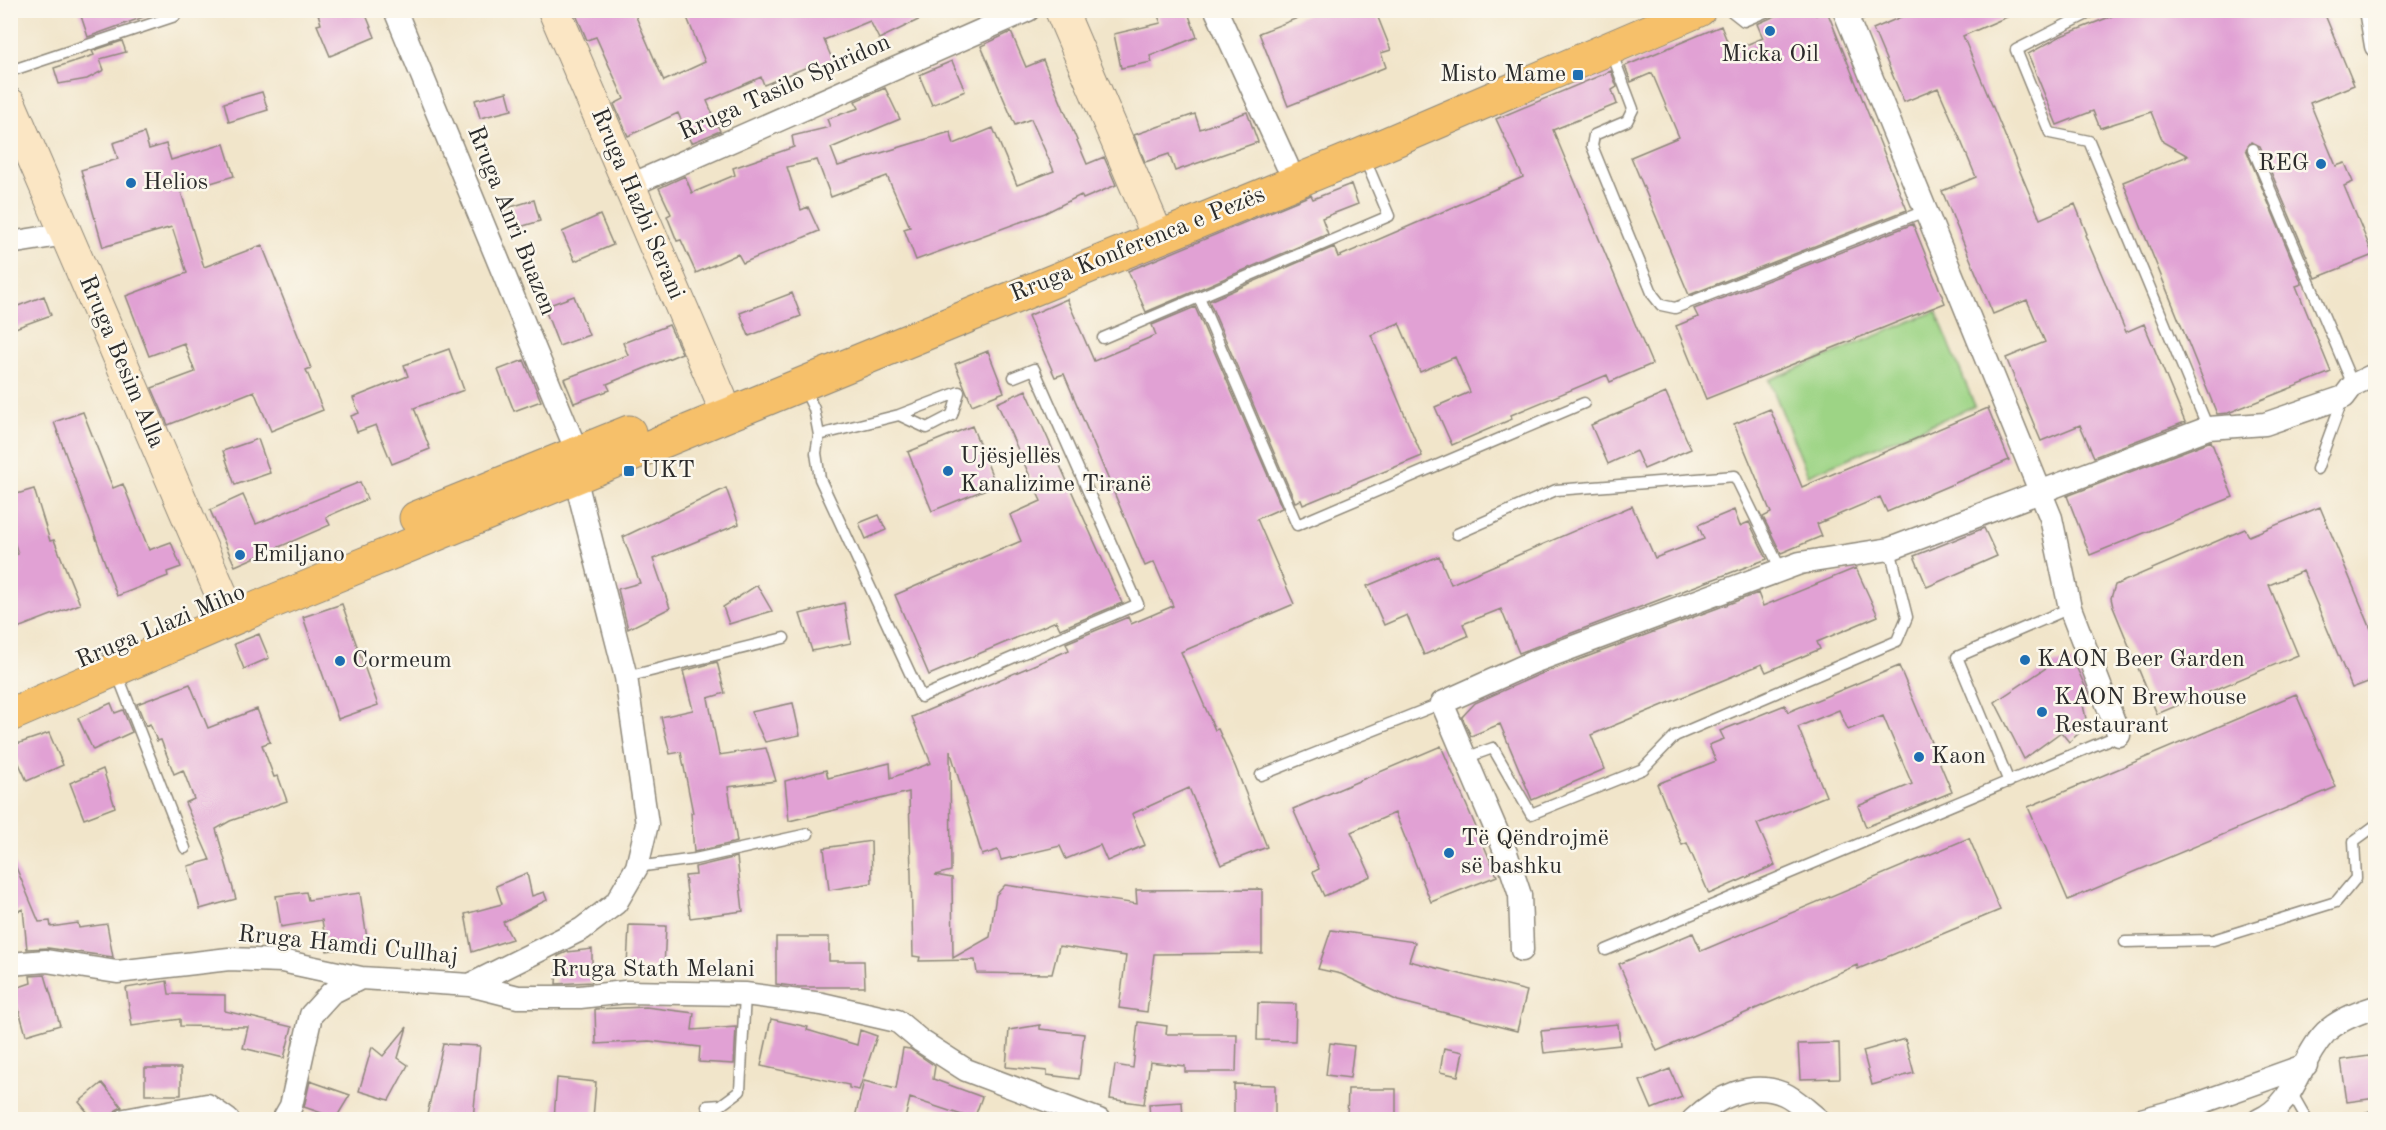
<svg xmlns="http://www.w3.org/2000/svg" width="2386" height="1130" font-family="'Old Standard TT',serif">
<rect width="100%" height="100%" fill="#fbf7ec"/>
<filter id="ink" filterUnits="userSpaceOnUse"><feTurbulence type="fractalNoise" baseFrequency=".0167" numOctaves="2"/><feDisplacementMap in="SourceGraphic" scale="12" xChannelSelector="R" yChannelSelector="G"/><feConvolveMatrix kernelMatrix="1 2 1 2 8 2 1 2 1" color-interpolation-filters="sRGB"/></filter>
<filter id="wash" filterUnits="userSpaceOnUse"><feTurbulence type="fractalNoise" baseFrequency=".008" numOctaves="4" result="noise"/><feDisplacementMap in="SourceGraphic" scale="24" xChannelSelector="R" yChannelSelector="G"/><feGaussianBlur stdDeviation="1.35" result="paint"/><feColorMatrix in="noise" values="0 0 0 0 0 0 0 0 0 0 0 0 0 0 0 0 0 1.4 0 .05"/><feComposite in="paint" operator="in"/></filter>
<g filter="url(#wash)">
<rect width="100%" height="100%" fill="#f1e5ca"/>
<path fill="#9dd485" stroke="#648058" stroke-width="1.5" d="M1936,311L1975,406L1808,475L1769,380Z"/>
<g id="blocks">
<path fill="#e1a1d4" d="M79,10H152V14L88,37Z
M317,10H364L375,37L330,56L317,25L321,24Z
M574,10H633L664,81L705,62L684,10H939L879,39L870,21L824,40L833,61L814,69L812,65L764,85L761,77L707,101L720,131L691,143L678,113L628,136L614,104L624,99L596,37L587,40Z
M1174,10H1187L1197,37L1150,56L1152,62L1121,68L1114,34L1161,23L1158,16Z
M1318,10H1375L1391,50L1381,53L1386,67L1288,106L1259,33Z
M1789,10H1814L1816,15L1827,11L1907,210L1689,295L1631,157L1679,137L1652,73L1631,82L1625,66L1721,26L1731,51L1763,38L1757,24Z
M1917,10H2023L1963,36L2040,219L2075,204L2087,234L2085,235L2126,332L2144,324L2185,422L2094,457L2080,425L2041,441L2006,358L2045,342L2027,300L1993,314L1942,191L1976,177L1956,129L1938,88L1904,102L1873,29Z
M2109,10H2323L2354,85L2310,103L2336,166L2345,163L2353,182L2344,186L2373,255L2316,278L2260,146L2251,142L2246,149L2302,284L2296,286L2331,372L2228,413L2217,414L2123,182L2188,156L2163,142L2151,112L2100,128L2093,111L2057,125L2028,54L2061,36L2112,16Z
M1011,32L1026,67L1043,60L1087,164L1104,157L1116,185L1083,199L1081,195L1045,213L916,260L904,229L910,227L887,176L831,197L817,160L787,167L801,210L808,207L819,231L743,263L738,254L696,273L681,240L677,241L667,216L671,214L659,188L685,176L692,193L735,175L733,168L794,147L792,136L830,127L827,119L859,108L855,101L885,88L900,119L831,148L838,166L950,132L954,144L993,128L1017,185L1054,171L1031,119L1015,125L981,46Z
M122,41L126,52L100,59L104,70L87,79L59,84L54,68L94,55L92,51Z
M952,61L965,91L932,105L919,75Z
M1611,71L1617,87L1612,90L1617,104L1553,130L1652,364L1610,382L1607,375L1511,415L1512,419L1452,445L1435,407L1470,392L1455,357L1420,372L1399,323L1371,335L1422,456L1303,505L1301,500L1295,502L1209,301L1334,247L1338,257L1523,177L1496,119Z
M262,92L268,110L229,122L224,103Z
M507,92L512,110L480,118L475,100Z
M1247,112L1258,142L1175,171L1169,154L1145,162L1134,135L1195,114L1200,129Z
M144,133L149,149L166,144L171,160L224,144L234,176L181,192L204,267L262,245L311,368L306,370L323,410L271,431L254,391L168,425L152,388L195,372L184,343L149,356L126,296L187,273L172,227L103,247L81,170L118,159L113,143Z
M1351,184L1358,204L1322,218L1328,234L1146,312L1128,271L1311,195L1313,199Z
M534,200L540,221L510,230L504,209Z
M600,215L613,245L575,261L562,232Z
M1913,224L1945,303L1706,399L1676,326L1698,317L1694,309Z
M792,293L801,316L749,336L740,313Z
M44,296L51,315L10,330V309Z
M574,296L589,335L559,346L544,307Z
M1067,299L1094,361L1156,335L1152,325L1195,307L1282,508L1257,519L1294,604L1181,652L1215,730L1218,729L1235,766L1267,847L1221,865L1189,788L1132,814L1145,845L1107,861L1100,845L1066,859L1060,846L1001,860L998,850L982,855L950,750L951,871L935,875L952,878L953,958L990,937L996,895L1005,885L1137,904L1136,890L1262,889V953L1154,954L1147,1012L1119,1008L1126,956L1059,946L1052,974L977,973L975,960L919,961L920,957L913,956L909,792L789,821L785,781L826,770L828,778L890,763L891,778L931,763L912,717L1069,650L1066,643L1128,617L1131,624L1173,606L1154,562L1145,566L1064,374L1055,377L1028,316Z
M669,325L682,353L607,384L610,390L574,403L564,379L628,355L623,343Z
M449,349L464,390L414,408L430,449L392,464L376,425L357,432L351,416L359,413L353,398L408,376L404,365Z
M988,351L1004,392L972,405L955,364Z
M524,360L541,401L514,411L498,370Z
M1026,390L1122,603L1060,629L1056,621L929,675L895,595L1021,541L1010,515L1041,501L997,403Z
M1666,393L1691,449L1644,469L1636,451L1608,464L1591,425Z
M1988,408L2009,460L1887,512L1880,497L1817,524L1822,536L1781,553L1763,517L1771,513L1734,424L1770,409L1802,487Z
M83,412L113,488L123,484L149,550L171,542L181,567L167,572L168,576L117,596L54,422Z
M972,426L996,485L932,511L908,452Z
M258,439L270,473L235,485L223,451Z
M2211,441L2233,497L2090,555L2067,496Z
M360,482L367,499L326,517L330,525L235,566L210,510L243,495L256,524Z
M726,488L739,524L653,559L670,608L628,629L618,589L640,583L623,537Z
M34,489L50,541L54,540L80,604L10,631V557L18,554L10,528V496Z
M1632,506L1655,558L1704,539L1698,525L1734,510L1740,526L1749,522L1767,559L1519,653L1501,609L1463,624L1468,636L1424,655L1407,615L1384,625L1367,586L1439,556L1451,584Z
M2320,507L2376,641V679L2352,688L2303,571L2269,585L2298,655L2157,714L2113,607L2111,598L2115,585L2245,529L2249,536Z
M879,515L886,530L866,539L859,523Z
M1984,528L1997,556L1927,587L1914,556Z
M1856,568L1878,616L1817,642L1820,649L1766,672L1762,664L1591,735L1605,769L1532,800L1500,724L1471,736L1462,717L1475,703L1538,675L1758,593L1763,606Z
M757,585L772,611L729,624L723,607Z
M844,603L851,643L812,651L800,614Z
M342,604L378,705L338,719L303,617Z
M259,634L269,658L244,669L234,644Z
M717,662L725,693L708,698L719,755L766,748L776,781L728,787L737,842L694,852L691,813H693L681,752L670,754L661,717L693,710L683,671Z
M2074,662L2090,697L2083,705L2086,719L2078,734L2069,742L2061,732L2024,759L1995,702L2052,664Z
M1899,666L1952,792L1866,827L1858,806L1912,784L1883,716L1848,730L1839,710L1798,727L1826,796L1757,824L1775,865L1709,894L1687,843L1682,845L1657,784L1716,761L1709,745L1724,739L1720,731L1785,705L1788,712Z
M190,684L208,728L257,709L270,742L262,745L274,777L278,776L287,801L230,821L216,829L236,899L200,909L188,866L210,860L185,803L194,799L183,770L174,774L161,740L157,741L150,724L146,726L137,704Z
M2296,694L2336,787L2068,900L2028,807Z
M111,703L115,713L123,710L132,732L93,750L78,718Z
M793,703L800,735L765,742L751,712Z
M49,733L63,765L27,781L11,746Z
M1441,746L1497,876L1431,902L1395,813L1351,832L1371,876L1324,896L1313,872L1319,869L1293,809Z
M103,769L115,807L84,819L70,783Z
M1969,838L2000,910L1858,969L1857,965L1657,1051L1619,964L1693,933L1701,951Z
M871,841L872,883L829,890L824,848Z
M10,853L39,922L50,921L51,927L78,923L79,928L107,924L113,957L48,948L27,949L23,909L10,914Z
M737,857L743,911L690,918L685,876L696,875L695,867Z
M527,873L532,896L544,892L547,900L503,922L512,939L472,952L465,914L502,904L496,886Z
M306,892L308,900L360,893L368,945L327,951L322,920L281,927L276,896Z
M629,925L666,926L664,968L627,966Z
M1331,930L1415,942L1409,961L1527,991L1517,1031L1398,1001L1341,974L1318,969Z
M776,937H829V961H864L865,987H799L776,984Z
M592,949V982L556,984L558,956L567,952Z
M45,975L60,1025L26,1035L13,989L31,983L30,976Z
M167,981L169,994L225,995V1011L292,1027L284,1058L243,1048L248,1027L180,1026V1019L132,1026L126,988Z
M1258,1003L1296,1004L1295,1041L1257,1040Z
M646,1007L694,1013L692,1030L736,1027L734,1064L699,1062L700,1047L649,1041L596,1044L595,1009Z
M771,1019L808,1027L807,1030L857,1045L860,1030L877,1036L859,1090L849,1088V1085L761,1066Z
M1138,1022L1167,1026L1166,1034H1237L1236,1072H1185V1066L1150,1062L1144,1104L1110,1099L1115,1065L1133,1068Z
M1618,1024L1620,1045L1544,1053L1541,1031Z
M1040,1025V1029L1084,1034L1079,1079L1047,1075V1071L1006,1067L1009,1030Z
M407,1027L398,1058L408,1065L389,1100L359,1091L372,1047L383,1056Z
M1905,1039L1914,1073L1872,1085L1863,1051Z
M1330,1043L1354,1046L1350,1078L1326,1075Z
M1839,1043L1840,1078L1800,1079L1798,1044Z
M443,1044L480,1046L473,1119H426Z
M903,1048L910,1049L935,1066L933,1079L982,1097L974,1119L910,1098L905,1119L855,1117L864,1081L896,1089Z
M1444,1048L1463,1052L1458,1076L1440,1072Z
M2376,1055V1098L2347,1102L2341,1060Z
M145,1068H181V1095H145Z
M1670,1069L1682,1097L1652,1109L1640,1081Z
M557,1078L596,1082L593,1119H554Z
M310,1081L350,1095L336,1118L304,1107Z
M102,1083L122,1107L116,1110L111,1119H93L79,1102Z
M1234,1084L1275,1085V1119H1234Z
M1348,1089H1396V1119H1347Z
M1182,1102L1183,1119H1150L1149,1104Z"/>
</g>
</g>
<g filter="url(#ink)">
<use href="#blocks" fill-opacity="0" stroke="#8e887a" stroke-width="1.5"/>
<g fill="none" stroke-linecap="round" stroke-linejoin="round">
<g stroke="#8e887a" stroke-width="13">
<path id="lane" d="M1730,10L1744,21L1770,10
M2091,12L2016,50L2050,133L2089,141L2208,428
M1849,20L1871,10
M1611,51L1633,109L1627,121L1594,135L1592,146L1653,295L1661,305L1675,308L1925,211
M10,71L175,16
M2253,149L2353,385
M1199,297L1297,525L1584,403
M1103,338L1389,216L1364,157
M803,386L814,409L819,435L816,453L820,479L921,697L1138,604L1034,369L1014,377
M819,435L899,415L959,392L952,415L927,428L899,415
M2317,469L2343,398
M1457,534L1556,490L1735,476L1781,570
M108,650L185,848
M626,677L784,638
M1465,758L1493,748L1531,814L1643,769L1675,736L1897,641L1907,617L1890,549
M1261,775L1442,703
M2009,782L1957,657L2070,608
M637,867L695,859L808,834
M2125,942L2213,940L2336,902L2356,878L2354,841L2376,825
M1606,950L2119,735
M2291,1092L2307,1120
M707,1106L721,1105L740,1091L745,994
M2361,1120L2376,1115"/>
</g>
<g stroke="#8e887a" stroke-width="25">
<path id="street" d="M395,10L577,452
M1216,10L1287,165
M1844,10L2051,518L2070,608L2119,735
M2370,10L2376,46
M629,186L1028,10
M10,243L66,234
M1522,950L1520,895L1506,853L1442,703L1533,662L1800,563L1890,549L2208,428L2265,424L2344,397L2353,385L2376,374
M10,964L46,961L117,972L229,959L282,961L361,978L470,985L518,997H580L625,992L745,994L822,1004L897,1021L921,1041L966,1070L1099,1120
M470,985L582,929L616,903L637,867L647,824L626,677L575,477
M125,1120L207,1105L228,1120
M283,1120L291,1106L311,1015L331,993L361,978
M1693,1120C1717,1097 1751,1080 1784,1094C1796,1099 1808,1112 1819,1120
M2141,1120L2186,1108L2306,1065
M2259,1120C2297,1103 2299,1060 2326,1032C2337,1021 2360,1012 2376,1007"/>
</g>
<g stroke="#8e887a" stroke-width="34">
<path id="secondary" d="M554,10L720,397
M1061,10L1158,237
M10,104L232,619"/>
</g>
<g stroke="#8e887a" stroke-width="35">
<path id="primary" d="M416,518L629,432
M10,715L269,603L1363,154L1699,10"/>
</g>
<use href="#lane" stroke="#fff" stroke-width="10"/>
<use href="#street" stroke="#fff" stroke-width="22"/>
<use href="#secondary" stroke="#fbe6c4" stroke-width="32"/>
<use href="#primary" stroke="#f6c06b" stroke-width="33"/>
</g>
</g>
<g fill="#1f6fb2" stroke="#fbf7ec" stroke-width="2">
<circle cx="1770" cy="31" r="6"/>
<rect x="1572" y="69" width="12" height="12" rx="3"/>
<circle cx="2321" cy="164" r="6"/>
<circle cx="131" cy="183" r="6"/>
<rect x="623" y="465" width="12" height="12" rx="3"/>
<circle cx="948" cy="471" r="6"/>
<circle cx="240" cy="555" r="6"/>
<circle cx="2025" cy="660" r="6"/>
<circle cx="340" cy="661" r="6"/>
<circle cx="2042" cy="712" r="6"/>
<circle cx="1919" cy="757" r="6"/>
<circle cx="1449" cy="853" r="6"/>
</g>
<g text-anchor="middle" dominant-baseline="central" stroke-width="5" stroke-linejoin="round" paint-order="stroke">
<g font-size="24" fill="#2b2b2b" stroke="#fbf7ec" text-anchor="start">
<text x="1770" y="55" text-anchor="middle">Micka Oil</text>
<text x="1566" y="75" text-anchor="end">Misto Mame</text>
<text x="2309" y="164" text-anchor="end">REG</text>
<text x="143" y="183">Helios</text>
<text x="960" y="457">Ujësjellës<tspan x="960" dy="28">Kanalizime Tiranë</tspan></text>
<text x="641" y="471">UKT</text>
<text x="252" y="555">Emiljano</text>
<text x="2037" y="660">KAON Beer Garden</text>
<text x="352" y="661">Cormeum</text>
<text x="2054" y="698">KAON Brewhouse<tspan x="2054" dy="28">Restaurant</tspan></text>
<text x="1931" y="757">Kaon</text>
<text x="1461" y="839">Të Qëndrojmë<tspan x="1461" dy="28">së bashku</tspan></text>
</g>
<g font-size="24" fill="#2b2b2b" stroke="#fbf7ec">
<text transform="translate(785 88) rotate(-24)">Rruga Tasilo Spiridon</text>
<text transform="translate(637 204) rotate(67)">Rruga Hazbi Serani</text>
<text transform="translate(511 221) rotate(68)">Rruga Anri Buazen</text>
<text transform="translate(1138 245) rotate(-22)">Rruga Konferenca e Pezës</text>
<text transform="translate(121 362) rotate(67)">Rruga Besim Alla</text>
<text transform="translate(161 627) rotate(-23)">Rruga Llazi Miho</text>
<text transform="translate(348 946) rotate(6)">Rruga Hamdi Cullhaj</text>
<text x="653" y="970">Rruga Stath Melani</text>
</g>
</g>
<rect width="2386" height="1130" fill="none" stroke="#fbf7ec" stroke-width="36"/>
</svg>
